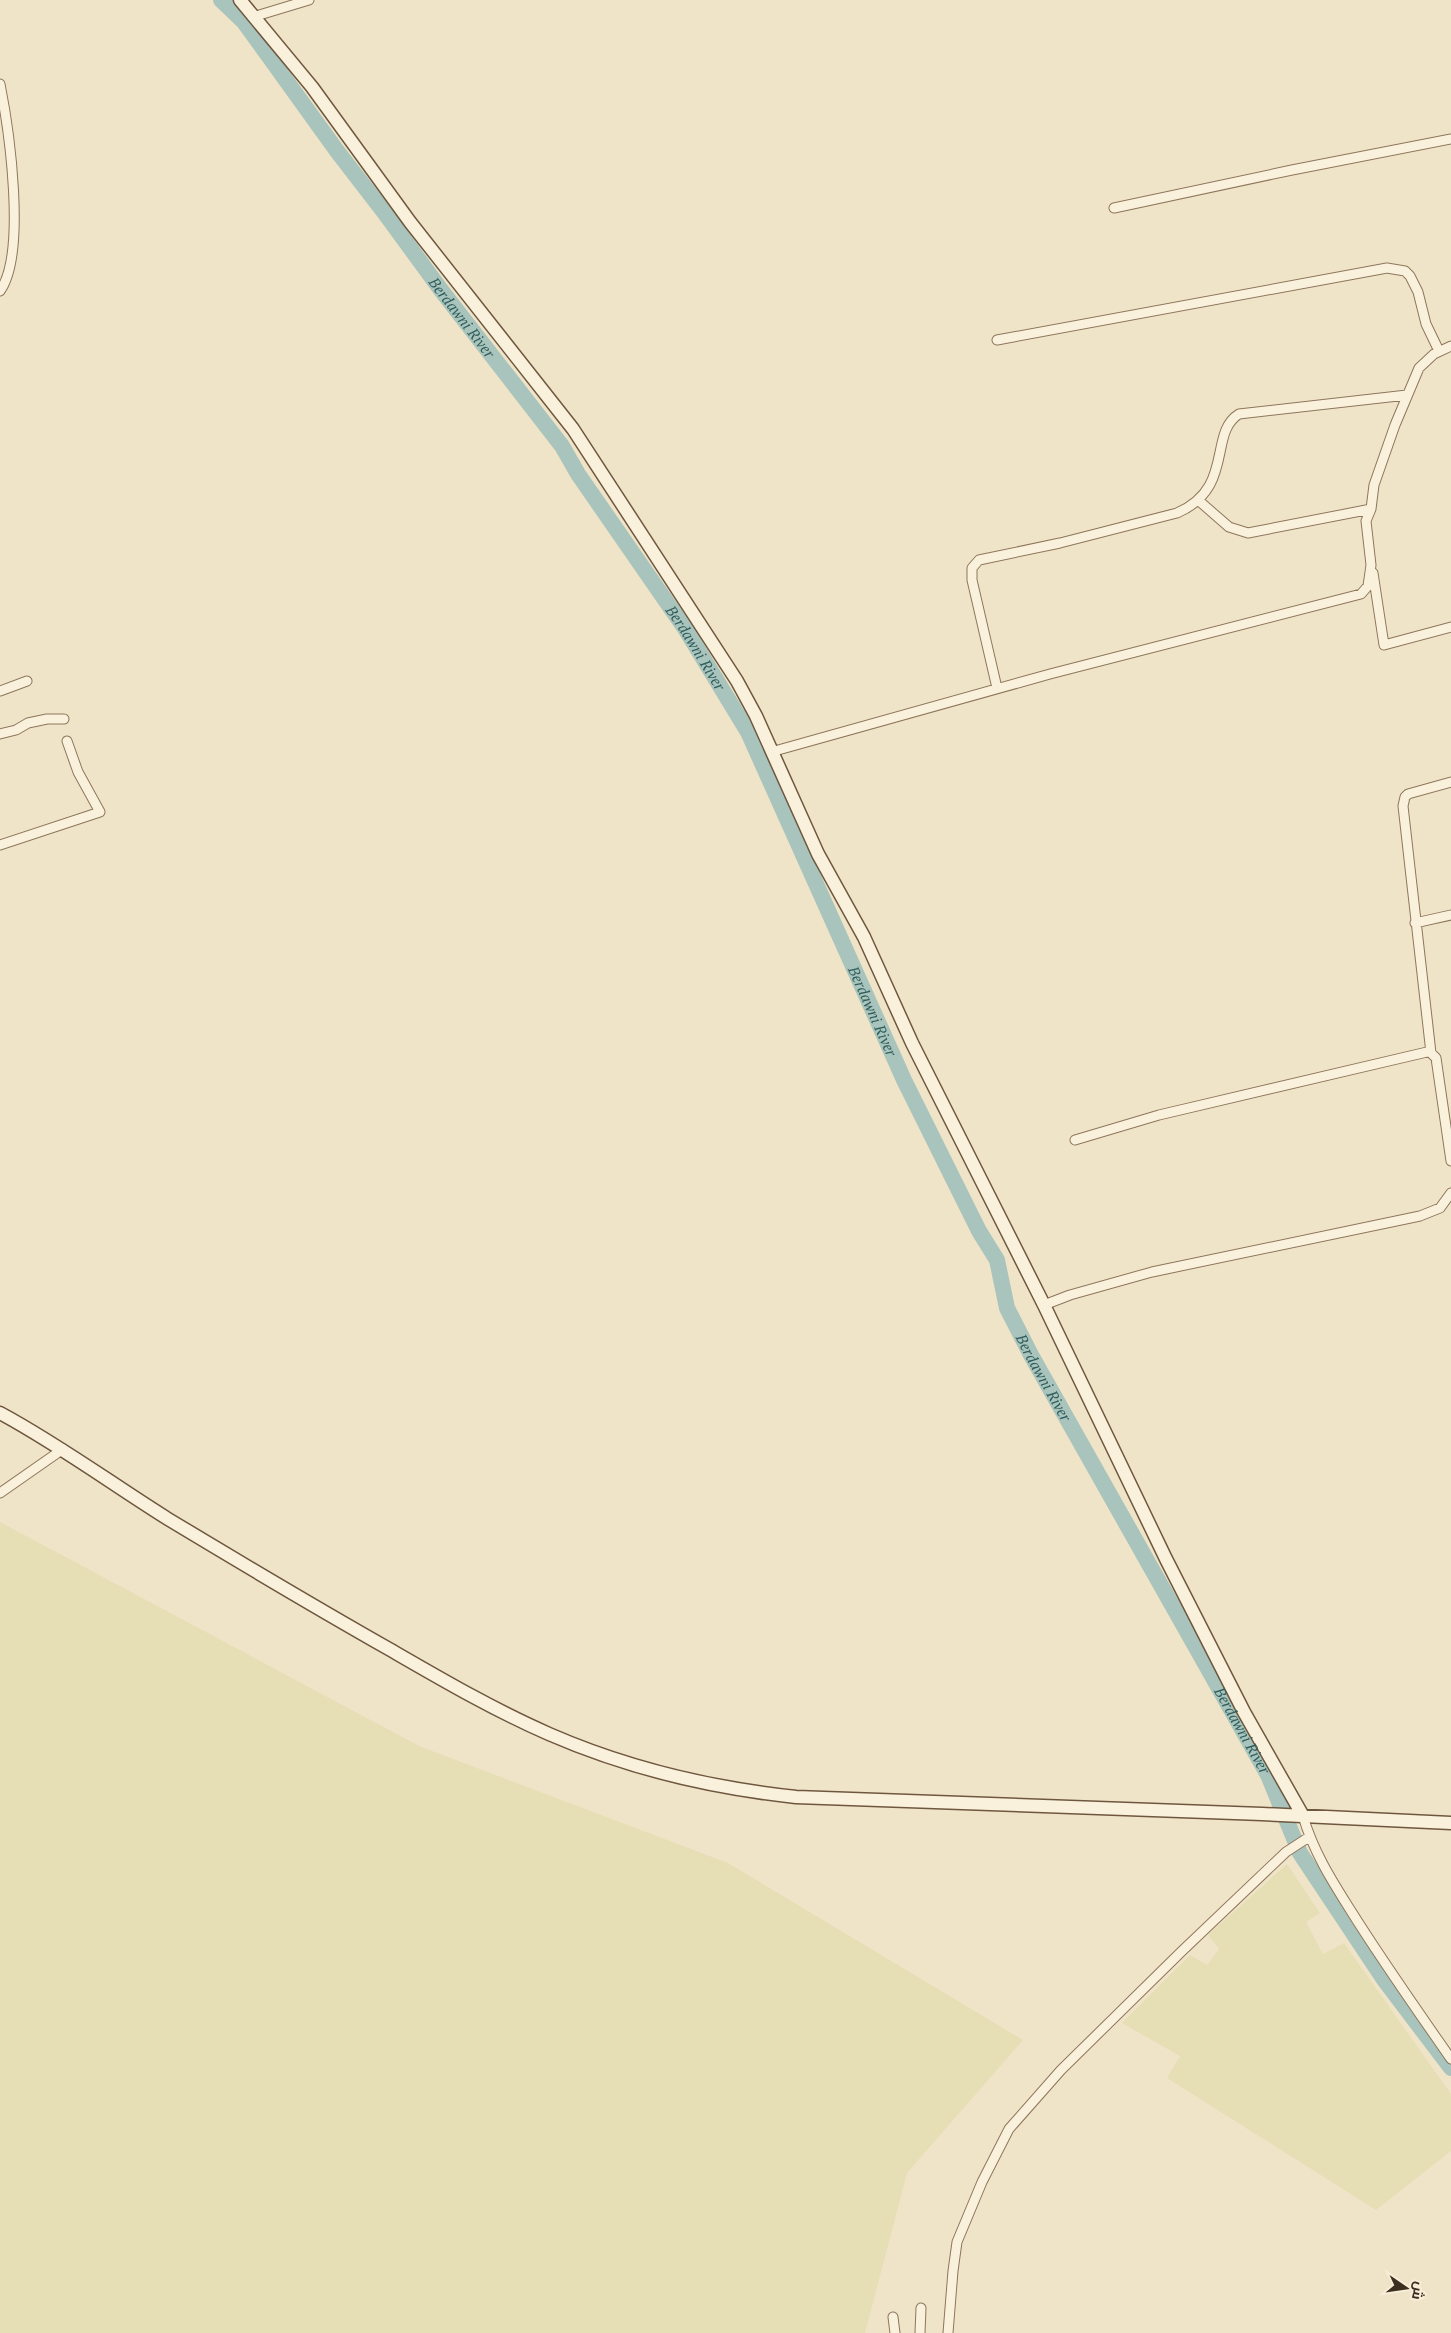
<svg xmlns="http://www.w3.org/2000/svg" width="1451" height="2333" font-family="'PT Serif',Cairo,serif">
<rect width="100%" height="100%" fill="#f0e4c8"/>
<path fill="#e6deb5" d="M0,1522L419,1746L728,1863L1023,2040L907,2173L865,2333H0Z
M1287,1864L1320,1913L1306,1922L1323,1954L1344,1943L1451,2094V2151L1376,2210L1167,2078L1180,2056L1122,2023L1190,1955L1207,1965L1219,1949L1208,1935Z"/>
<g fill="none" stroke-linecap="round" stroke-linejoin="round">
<path stroke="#a9c4bc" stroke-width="16" id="s1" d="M221,0L244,22L337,151L384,212L441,290L562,446L578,474L686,630L748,732L904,1080L979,1231L997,1260L1007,1308L1031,1355L1268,1775L1300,1853L1385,1981L1451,2068"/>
<g stroke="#8d765c" stroke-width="11">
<path id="street" d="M256,16L309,0
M0,84C9,129 27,253 0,291
M1114,208L1292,170L1451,139
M997,340L1387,268L1405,271L1410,276L1418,292L1426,324L1439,351
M1198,500L1229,527L1248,533L1371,509
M1373,573L1384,645L1451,627
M997,688L972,580V568L979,560L1060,543L1177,513C1235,488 1208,433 1239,414L1407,395
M0,691L27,681
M0,734L16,730L28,723L47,719H64
M771,752L1050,674L1361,594L1368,586L1371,565L1366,521L1371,509L1374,485L1395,425L1419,368L1434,354L1451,346
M0,845L100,812L78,772L67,741
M1415,923L1451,915
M1431,1053L1403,806L1405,797L1408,794L1451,782
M1075,1140L1159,1115L1427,1052L1431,1053L1436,1058L1451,1161
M1044,1305L1070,1295L1152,1272L1420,1216L1440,1208L1451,1193
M0,1493L63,1449
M1303,1816C1313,1851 1332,1881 1351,1911C1383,1962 1417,2010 1451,2059
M893,2317L895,2333
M920,2333L921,2308
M948,2333L953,2271L957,2242L982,2182L1009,2129L1061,2070L1182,1951L1286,1852L1309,1837"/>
</g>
<g stroke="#6f573f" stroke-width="15">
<path id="secondary" d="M240,0L312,87L410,222L573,429L737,681L756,716L818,854L864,937L912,1043L1044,1305L1166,1559L1244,1712L1303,1816
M0,1413C58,1444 112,1484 168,1519C241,1563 315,1607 389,1649C441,1679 494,1710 549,1734C627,1768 712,1788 796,1797L1262,1814L1451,1823"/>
</g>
<use href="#street" stroke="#faf1dc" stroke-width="9"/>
<use href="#secondary" stroke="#faf1dc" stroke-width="12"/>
</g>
<g text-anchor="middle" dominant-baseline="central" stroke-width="5" stroke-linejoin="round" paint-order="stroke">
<g font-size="15" font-style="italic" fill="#2f5d5a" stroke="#f7eed8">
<text stroke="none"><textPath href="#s1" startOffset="399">Berdawni River</textPath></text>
<text stroke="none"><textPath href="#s1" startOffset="804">Berdawni River</textPath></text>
<text stroke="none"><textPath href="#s1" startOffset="1209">Berdawni River</textPath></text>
<text stroke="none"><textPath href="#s1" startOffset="1615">Berdawni River</textPath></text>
<text stroke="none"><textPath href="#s1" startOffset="2020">Berdawni River</textPath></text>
</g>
</g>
<g transform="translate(1406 2288) rotate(103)" stroke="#f7eed8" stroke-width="4" paint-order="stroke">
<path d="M0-4L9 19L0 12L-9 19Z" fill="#3d2e20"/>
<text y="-8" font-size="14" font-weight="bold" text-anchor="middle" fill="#3d2e20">ش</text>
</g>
</svg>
